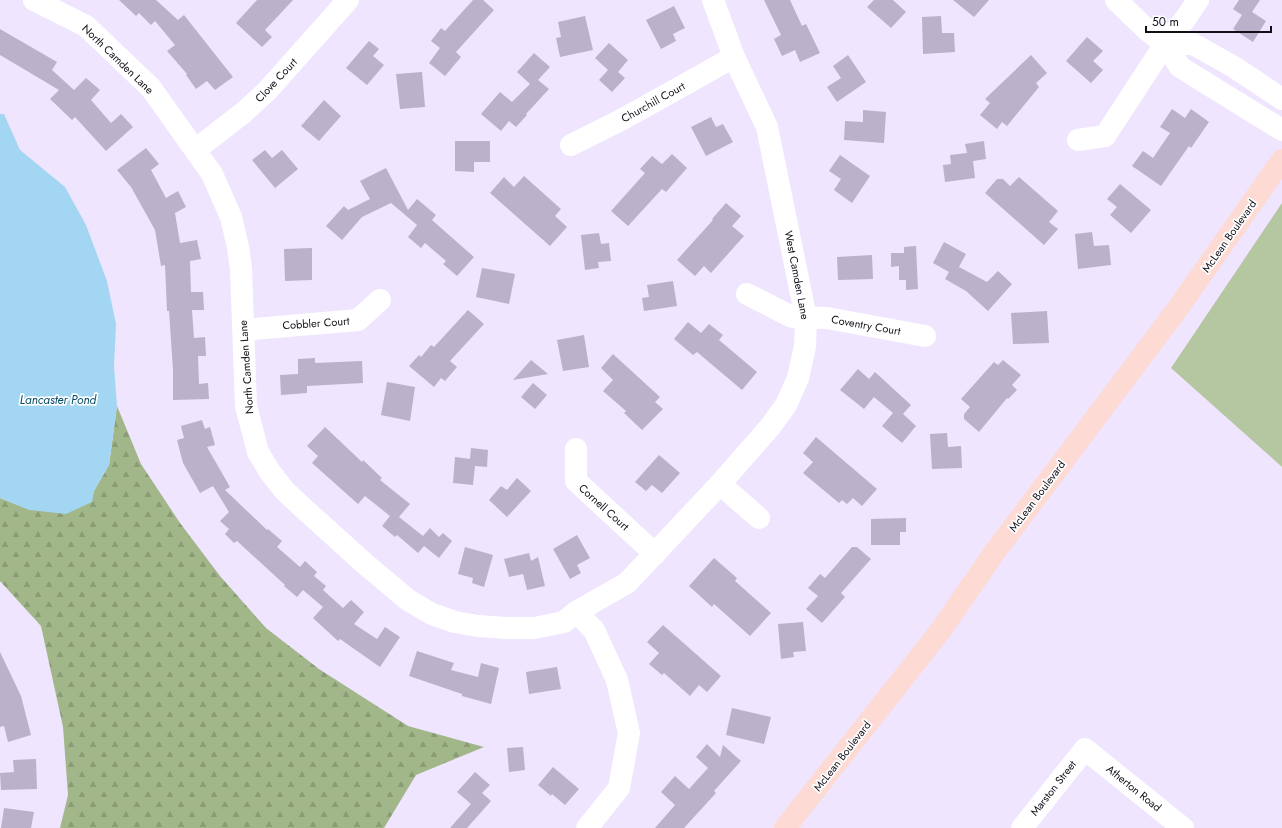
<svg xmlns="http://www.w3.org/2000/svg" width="1282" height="828" font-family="Jost,sans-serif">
<defs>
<pattern id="forest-firs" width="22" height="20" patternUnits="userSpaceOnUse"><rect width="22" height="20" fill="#a1b78a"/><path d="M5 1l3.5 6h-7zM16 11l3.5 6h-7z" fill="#8a9c76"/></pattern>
</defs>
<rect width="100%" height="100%" fill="#efe5ff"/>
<path fill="#b4c7a0" d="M1282,203V467L1171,368Z"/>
<path fill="url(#forest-firs)" d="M117,406L141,464L180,523L220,576L266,628L319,669L408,726L484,747L416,775L384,828H60L68,795L63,727L41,626L0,581V498L30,510L94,491L109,465Z"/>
<path fill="#a2d6f3" d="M0,114H4L20,150L65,187L86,225L107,281L116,324L114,367L117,406L109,465L94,491L92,502L66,514L30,510L0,498Z"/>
<path fill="#bbb1ca" d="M119,0H156L178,20L184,15L233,77L215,90L207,81L196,89L186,75L187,74L167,51L175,45L155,21L151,25L139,13L136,16Z
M257,0H293L265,30L272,37L262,47L236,23Z
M473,0H483L494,10L456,52L461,57L445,76L429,63L440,48L431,41L441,28L445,31Z
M764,0H790L802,26L806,24L820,53L800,62L795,50L782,56L774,39L781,35Z
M874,0H893L906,12L891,28L867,7Z
M953,0H989L974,17Z
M1239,0H1260L1252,12L1266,21L1253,42L1233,29L1242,15L1233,9Z
M674,6L685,28L673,34L676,41L661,49L646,20Z
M585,16L593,50L560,57L556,38L561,37L558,22Z
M941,16L942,33H954L955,52L923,54L922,17Z
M0,29L57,62L52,70L74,90L86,78L100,90L91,100L111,123L121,114L133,127L106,151L75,117L72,120L50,99L59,90L0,55Z
M1087,37L1103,51L1093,61L1103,70L1091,83L1066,61Z
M369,41L379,49L373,56L384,65L367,85L346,68Z
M609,43L628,60L618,72L625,78L612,92L599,80L608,70L595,58Z
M534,53L550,67L538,80L549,89L526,114L527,115L516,127L509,121L501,131L481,114L500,92L512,102L530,84L517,72Z
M848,55L866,82L837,102L827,87L841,78L833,66Z
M1031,55L1047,73L1036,83L1039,87L1007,126L1002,122L997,129L980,115L990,103L985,99Z
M422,72L425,107L400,109L396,74Z
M324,100L341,116L319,141L301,126Z
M1172,109L1185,118L1191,109L1209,122L1191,148L1189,146L1161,186L1132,166L1143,151L1153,158L1170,133L1160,127Z
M863,110L886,112L884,143L844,140L845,121L863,122Z
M711,117L716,127L723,124L733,142L706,156L691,127Z
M455,141H490V162H474V172L455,171Z
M984,141L986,159L973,161L975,178L945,182L943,165L951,164L950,155L967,153L965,144Z
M146,148L159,164L151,170L166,198L178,191L186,207L175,213L180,243L197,240L201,259L190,261L191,292H203L204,310H192L194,338L205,337L206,356H198L199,384L208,383L209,399L173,400V370L169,311H167L165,265L161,266L155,230L131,187L117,170Z
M265,150L272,158L282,150L298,169L275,188L252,160Z
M672,154L687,168L666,192L662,189L628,226L611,211L645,173L640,169L652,156L662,164Z
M840,155L870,176L852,203L834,190L841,179L829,171Z
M386,168L408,210L417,199L436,215L432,220L474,257L457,276L443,264L446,261L425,243L421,248L408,237L417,225L391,203L362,217L342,240L326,226L344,206L348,210L370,199L360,181Z
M524,176L561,209L555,216L567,227L550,246L490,193L504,177L514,187Z
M1019,177L1058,211L1049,222L1058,229L1044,245L985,193L997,179H1003L1010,186Z
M1120,184L1151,210L1131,233L1110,215L1117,207L1107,199Z
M726,203L741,216L732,226L744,236L711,273L704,266L695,276L677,260L713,220L712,219Z
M1092,232L1094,246L1109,245L1111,265L1078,269L1075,234Z
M599,233L601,244L609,243L611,261L598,262L599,268L585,270L581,235Z
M944,242L966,254L959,267L987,282L998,271L1012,284L988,311L966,291L945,279L949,272L933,263Z
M916,246L918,289L906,290V280H899V266L891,267V253H904V247Z
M312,248V280L285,281L284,249Z
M872,255L873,279L838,280L837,257Z
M482,268L515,274L509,304L476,297Z
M673,281L677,306L644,311L642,298L649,297L647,285Z
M468,310L484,324L450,361L457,367L445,381L441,378L434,387L409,366L419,355L421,357L431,345L434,347Z
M1047,311L1049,343L1013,344L1011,313Z
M688,322L701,333L709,324L723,335L719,340L757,372L742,390L697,352L693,355L674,339Z
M584,335L589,367L563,371L557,340Z
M613,354L660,397L655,402L663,409L642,430L624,413L626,411L603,391L613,380L601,368Z
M315,358V363L362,361L363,383L307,386V393L281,395L280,375L298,374V359Z
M531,360L548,374L513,380Z
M1003,360L1021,375L1012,385L1017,390L1008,399L1007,398L979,432L964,419V414L970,407L961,399L994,362L998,365Z
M858,369L869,379L875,372L911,405L903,414L916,426L902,443L882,426L893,413L874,397L864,409L840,390Z
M387,382L415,387L410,421L381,415Z
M533,383L547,395L535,409L521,397Z
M202,420L205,429L210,427L215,445L207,447L230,487L225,490L267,530L268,529L282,541L277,547L300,567L305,561L317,572L314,576L326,586L323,590L343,608L351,600L364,612L354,624L377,639L385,627L400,637L380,667L340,639L338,641L313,618L323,607L303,590L297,597L284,586L285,585L237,541L234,543L225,534L229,529L220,521L229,512L213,486L200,493L183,463L177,440L184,438L181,426Z
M325,427L362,462L363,460L382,478L380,480L410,504L399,517L423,536L430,528L439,537L443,533L452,541L439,558L424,546L418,553L397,535L395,537L382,526L390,516L365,496L358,504L312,463L318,456L307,446Z
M947,433L948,447L961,446L962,468L932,469L930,434Z
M816,437L877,489L862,506L853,498L847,504L842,500L839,503L803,473L813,462L803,453Z
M471,448L488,450L487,467L475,466L473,485L453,483L455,457L470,459Z
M659,455L680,473L662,493L652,485L646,491L635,482Z
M517,478L531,491L507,517L489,500L501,486L507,490Z
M906,518V532H900V545H871V519Z
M577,535L590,558L577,565L581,573L570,579L553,549Z
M465,547L493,555L484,587L472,583L473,578L458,574Z
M852,547H857L871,559L841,593L845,597L822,623L806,609L818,596L808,588L820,574L825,578Z
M529,553L531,561L538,557L545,586L527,590L523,574L509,577L504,559Z
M714,558L737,578L735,581L771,613L750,636L714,604L712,607L689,586Z
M803,622L806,651L793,652L794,657L781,659L778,624Z
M663,625L721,676L707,692L699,685L690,696L664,673L662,675L649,664L659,653L647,642Z
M417,651L454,663L451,670L478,677L481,663L499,668L491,704L462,696V694L409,676Z
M0,652L21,696L31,735L8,742L4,726L0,727Z
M557,667L561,689L529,694L526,672Z
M732,708L771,717L764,744L726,735Z
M707,744L720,757L723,745L741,761L714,791L716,793L684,828H655L675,805L661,792L675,776L689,789L708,768L696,757Z
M523,747L525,770L509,772L507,748Z
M36,759L37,789L1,790L0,773L14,772L13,760Z
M553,767L579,789L565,805L552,794L551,796L538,785Z
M475,772L490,785L482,793L491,801L467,828H450L471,804L457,792Z
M4,808L34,812L31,828H1Z"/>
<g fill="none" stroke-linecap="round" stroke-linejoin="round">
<path stroke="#fff" stroke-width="22" d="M34,0L86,26L151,88L212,174L231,217L238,247L241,269L246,406L258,452L270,472L284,490L301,506L364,563L408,600L432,614L455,622L478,626L507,628H534L564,622L576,612L627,583L720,484L770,427L786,405L798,378L805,347L806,318L767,127L734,57L713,0
M1116,0L1146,29L1165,44L1180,67L1282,130
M1165,44H1193L1234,67L1282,99
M1078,140L1105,136L1165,44L1186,18L1198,0
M571,145L623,119L734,57
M195,150L243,113L267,91L348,0
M747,294L792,317L827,318L925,336
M243,330L358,320L380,300
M576,449V481L655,554
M720,484L759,518
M576,612L594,630L617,680L629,733L619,788L587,828
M1022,828L1085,749L1183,828"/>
<path stroke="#fddad3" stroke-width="22" d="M785,828L941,630L994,553L1176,311L1282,160"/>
</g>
<g text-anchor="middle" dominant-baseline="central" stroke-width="3.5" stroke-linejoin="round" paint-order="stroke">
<g font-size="11" fill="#110e16" stroke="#fff">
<text transform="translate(118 59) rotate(44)">North Camden Lane</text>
<text transform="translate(276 80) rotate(-47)">Clove Court</text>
<text transform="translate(653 102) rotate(-29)">Churchill Court</text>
<text transform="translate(1229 236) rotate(-55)">McLean Boulevard</text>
<text transform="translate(797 275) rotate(79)">West Camden Lane</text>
<text transform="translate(316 323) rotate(-4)">Cobbler Court</text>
<text transform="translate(866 325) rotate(10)">Coventry Court</text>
<text transform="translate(246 367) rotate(-94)">North Camden Lane</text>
<text transform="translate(1037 496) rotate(-53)">McLean Boulevard</text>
<text transform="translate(604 507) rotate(42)">Cornell Court</text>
<text transform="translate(842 756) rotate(-52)">McLean Boulevard</text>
<text transform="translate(1053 788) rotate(-52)">Marston Street</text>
<text transform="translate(1134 788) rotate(39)">Atherton Road</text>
</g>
<g font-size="12" font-style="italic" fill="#044a66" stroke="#fff">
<text x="58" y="400">Lancaster Pond</text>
</g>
</g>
<path d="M1146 26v6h125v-6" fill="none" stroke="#110e16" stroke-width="2"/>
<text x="1152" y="26" font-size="12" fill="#110e16" stroke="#ffffff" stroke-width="3" paint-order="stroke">50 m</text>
</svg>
